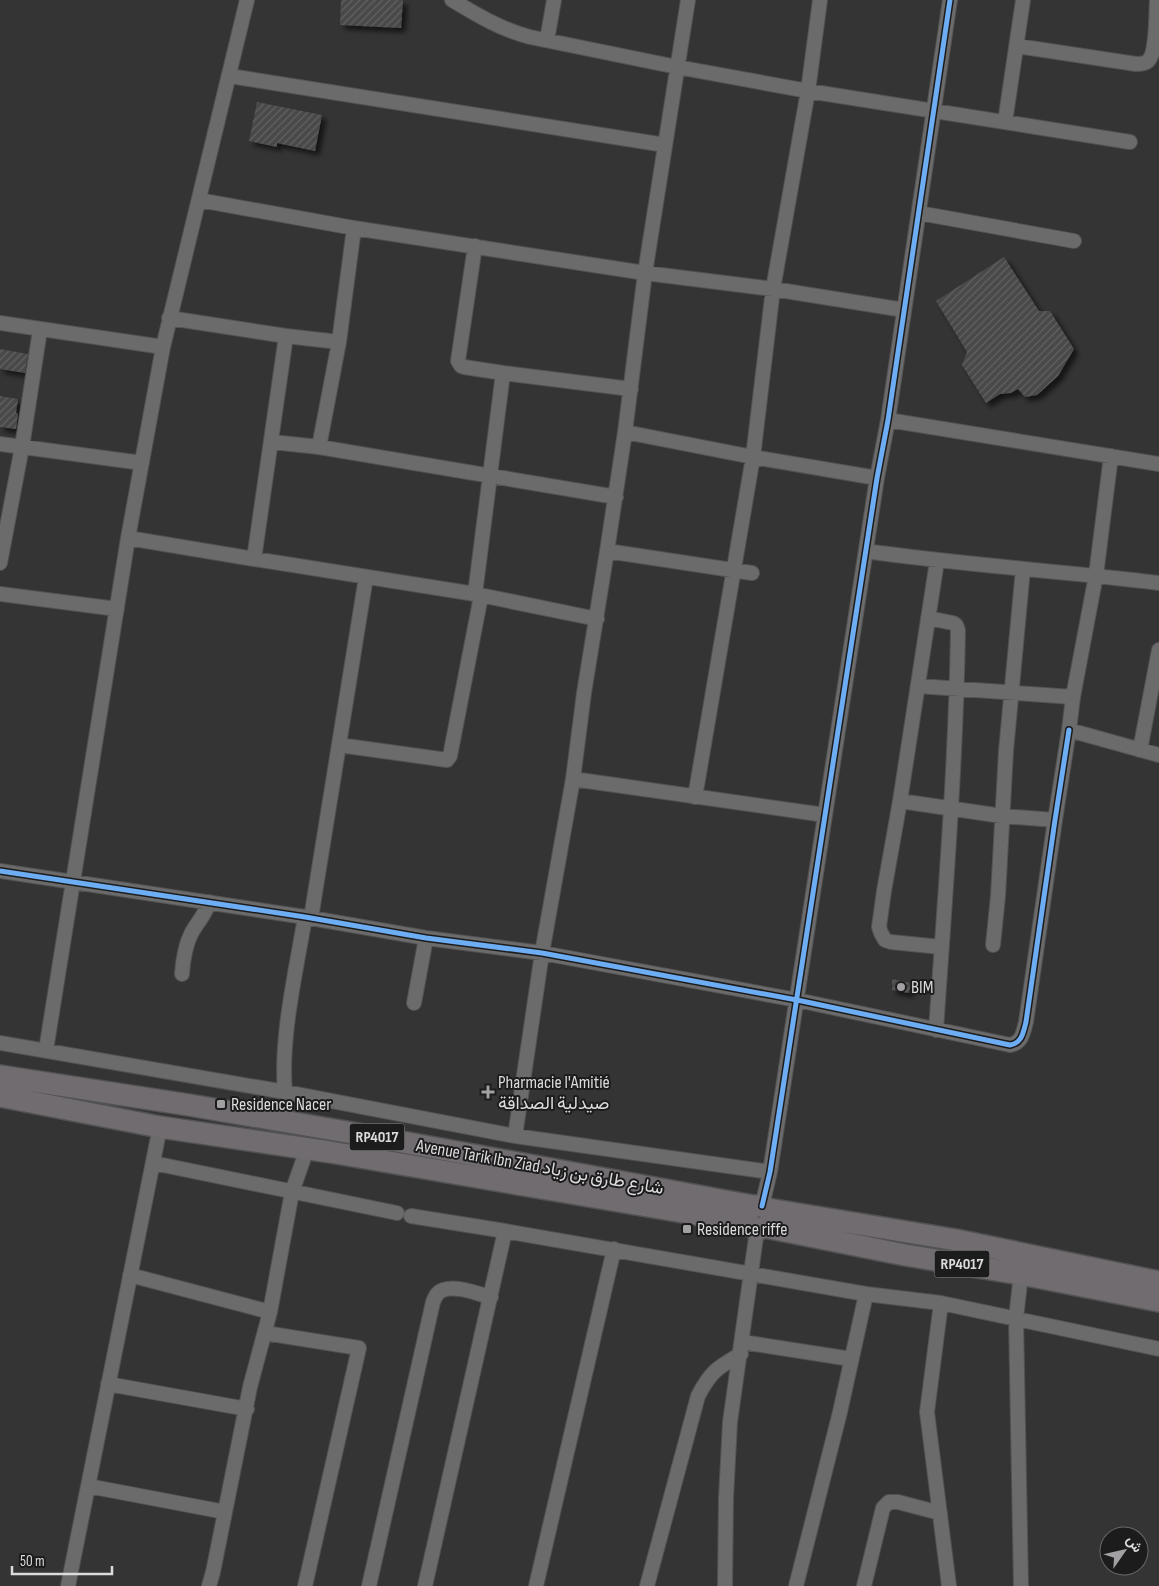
<svg xmlns="http://www.w3.org/2000/svg" width="1159" height="1586" font-family="'Sofia Sans Condensed',Vazirmatn,sans-serif">
<defs>
<pattern id="building-hatch" width="6" height="6" patternUnits="userSpaceOnUse" patternTransform="scale(1.25)"><rect width="6" height="6" fill="#494849"/><path d="M-1 1l2-2M0 6l6-6M5 7l2-2" fill="none" stroke="#636263"/></pattern>
<filter id="shadow"><feDropShadow dx="4.5" dy="4.5" stdDeviation="2.5" flood-color="#0009"/></filter>
</defs>
<rect width="100%" height="100%" fill="#353435"/>
<path fill="url(#building-hatch)" filter="url(#shadow)" d="M341,0H403L401,28L340,25Z
M257,102L322,115L315,151L277,143V147L249,141Z
M1004,257L1039,311H1050L1074,349L1058,376L1037,395L1025,397L1018,389L1011,393L1000,394L986,403L962,365L967,352L936,301Z
M0,349L28,354L25,373L0,369Z
M0,396L18,399L16,413H18L16,429L0,427Z
M892,979L911,983L909,993L892,990Z"/>
<g fill="none" stroke-linecap="round" stroke-linejoin="round">
<g stroke="#535253" stroke-width="16">
<path id="street" d="M452,0C477,15 502,30 530,37L677,67L808,91L1130,142
M547,40L554,0
M1017,46L1136,64C1140,64 1145,64 1148,61C1157,53 1156,13 1157,0
M230,76L665,145
M1005,122L1023,0
M199,200L354,228L645,273L773,289L904,310
M919,213L1074,241
M169,318L286,336L339,342
M0,323L163,347
M503,373L631,389
M888,420L1159,464
M625,432L753,457L877,478
M272,442L319,447L616,497
M0,444L142,463
M319,447L339,342L354,228
M1111,456L1096,575L1073,697L1069,730L1159,755
M128,538L254,559L475,594L597,619
M607,551L752,573
M866,551C963,565 1061,571 1159,583
M254,559L286,336
M937,561L900,801L884,891L879,927L881,933L885,940L891,942L941,947
M0,563L22,447L40,330
M0,594L117,609
M475,594L503,373L464,367L461,366L458,361L475,246
M928,618L953,623L956,625L958,630C956,764 945,897 936,1030
M918,686L1073,697
M339,745L447,760L450,756L481,596
M1140,750L1159,650
M573,779L825,815
M695,797L753,457L773,289L808,91L820,0
M900,801L1002,816L1055,820
M0,871L305,917L426,938L542,953L797,1000L1010,1045C1022,1043 1023,1033 1026,1022L1055,820L1069,730
M311,918L366,577
M993,945L998,896L1006,751L1023,569
M182,974C183,960 185,946 191,934C197,922 205,916 209,902
M414,1003L426,938
M0,1043L285,1092L515,1136L770,1172
M46,1050L128,538L163,347L247,0
M285,1092C280,1039 296,971 305,917
M515,1136L542,953L573,779L584,693L607,551L625,432L645,273L688,0
M153,1163L397,1213
M762,1206L770,1172L877,478L888,420L950,0
M411,1216L505,1231L866,1294L941,1303L1159,1349
M1021,1274L1016,1318L1021,1586
M130,1275L270,1312
M941,1303L927,1412L949,1586
M265,1333L359,1348L305,1586
M742,1342L851,1359
M108,1384L247,1409
M88,1486L225,1512
M68,1586L160,1127
M209,1586L213,1572L250,1387L270,1312L292,1192L307,1149
M369,1586L433,1302C435,1297 437,1292 443,1290C457,1285 477,1294 491,1297
M425,1586L505,1231
M536,1586L614,1249
M647,1586L698,1396C711,1371 717,1368 741,1354
M725,1586L726,1498L730,1422L757,1230
M796,1586L840,1412L866,1294
M864,1586L883,1508L889,1502H898L940,1513"/>
</g>
<g stroke="#535253" stroke-width="24">
<path id="primary" d="M0,1076L189,1105L364,1135L753,1206H762L768,1209L956,1240L1159,1282
M0,1096L160,1127L330,1152L748,1223L757,1230L765,1227L905,1255L1021,1274L1159,1301"/>
</g>
<use href="#street" stroke="#6c6b6c" stroke-width="14"/>
<use href="#primary" stroke="#706c70" stroke-width="21"/>
<g stroke="#1d1c1d" stroke-width="8">
<path id="cycleway" d="M0,871L305,917L426,938L542,953L797,1000L1010,1045C1022,1043 1023,1033 1026,1022L1055,820L1069,730
M762,1206L770,1172L877,478L888,420L950,0"/>
</g>
<use href="#cycleway" stroke="#6dadf4" stroke-width="5"/>
</g>
<g fill="#a2a0a2" stroke="#1d1c1d" stroke-width="2">
<circle cx="901" cy="987" r="5"/>
<path d="M485.5 1084.5h5v5h5v5h-5v5h-5v-5h-5v-5h5z"/>
<rect x="216" y="1099" width="10" height="10" rx="2.5"/>
<rect x="682" y="1224" width="10" height="10" rx="2.5"/>
</g>
<g text-anchor="middle" dominant-baseline="central" stroke-width="4" stroke-linejoin="round" paint-order="stroke">
<g fill="#1d1c1d" stroke="#a3a1a3" stroke-width="1">
<rect x="349.5" y="1123.5" width="55" height="27" rx="4"/>
<rect x="934.5" y="1250.5" width="55" height="27" rx="4"/>
</g>
<g font-size="16" font-weight="bold" fill="#dcdadc">
<text x="377" y="1137">RP4017</text>
<text x="962" y="1264">RP4017</text>
</g>
<g font-size="18" fill="#dcdadc" stroke="#1d1c1d" text-anchor="start">
<text x="911" y="987">BIM</text>
<text x="498" y="1082">Pharmacie l'Amitié<tspan x="498" dy="21">صيدلية الصداقة</tspan></text>
<text x="231" y="1104">Residence Nacer</text>
<text x="697" y="1229">Residence riffe</text>
</g>
<g font-size="18" fill="#dcdadc" stroke="#1d1c1d">
<text transform="translate(540 1167) rotate(10)">Avenue Tarik Ibn Ziad شارع طارق بن زياد</text>
</g>
</g>
<g transform="translate(1124 1551) rotate(56)"><circle r="24" fill="#1d1c1d" stroke="#696869"/>
<path d="M0-4L9 19L0 12L-9 19Z" fill="#a2a0a2"/>
<text y="-8" font-size="14" font-weight="bold" text-anchor="middle" fill="#dcdadc">ش</text>
</g>
<path d="M12 1566v8h100v-8" fill="none" stroke="#dcdadc" stroke-width="2.5"/>
<text x="20" y="1566" font-size="15" fill="#dcdadc" stroke="#1d1c1d" stroke-width="4" paint-order="stroke">50 m</text>
</svg>
